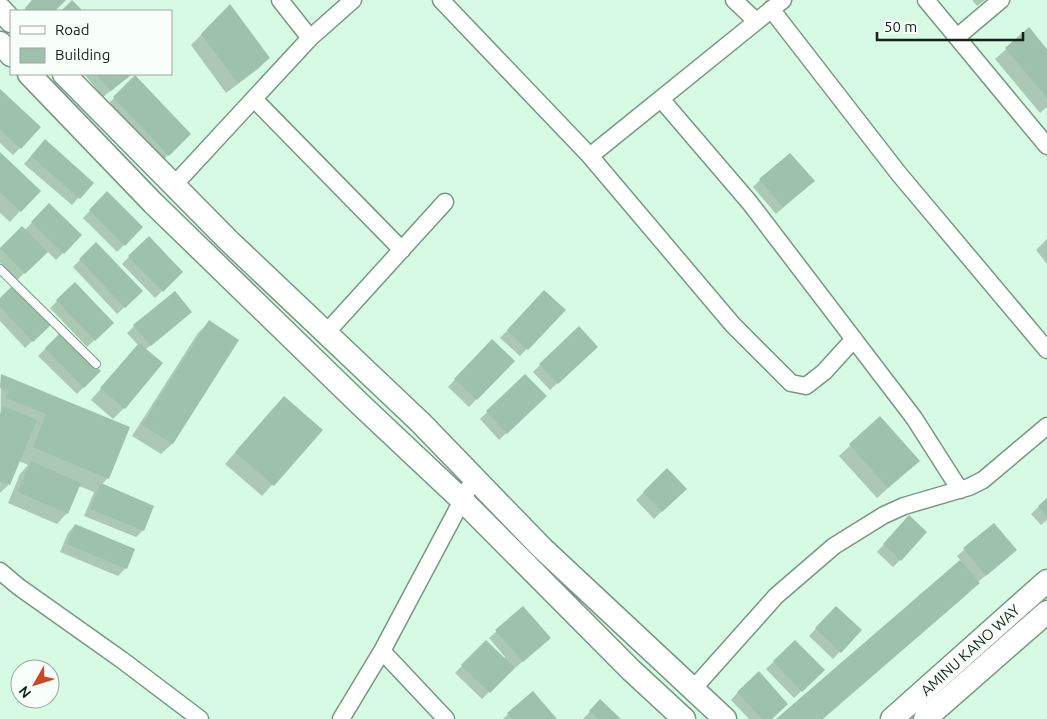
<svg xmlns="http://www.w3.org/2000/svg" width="1047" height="719" font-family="Ubuntu,sans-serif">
<rect width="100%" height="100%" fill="#d6fae3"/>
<path fill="#0003" d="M34,0H64L53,11H23Z
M972,0H985L977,6Z
M230,6L269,58L258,69L226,93L191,45Z
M1029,29L1047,51V107L1040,113L995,59Z
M86,74H132L103,97L85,75Z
M135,77L190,134L161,162L107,105Z
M0,92L20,148L13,155L0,143Z
M38,148L92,183L72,205L24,164Z
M0,154L20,211L10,222L0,213Z
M760,180L806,188L776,214L753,187Z
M107,193L142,227L117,252L83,218Z
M49,204L81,235L56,260L47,251L17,280L0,263V248L22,227L25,230Z
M149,237L181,272L155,298L122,264Z
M1047,239V264L1036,250Z
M96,244L141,291L117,314L73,267Z
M75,284L112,323L87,347L50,308Z
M0,299L49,325L25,348L0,321Z
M537,299L564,310L520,356L500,338Z
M183,319L145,350L124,408L113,419L91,400L138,345L127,333L134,326Z
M209,322L237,340L172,444L161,454L132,436L198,333Z
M61,333L99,371L77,394L38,356Z
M492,341L513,361L469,407L448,387Z
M589,354L550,390L533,372L540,365Z
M1,375L129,428L108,478L101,485L143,530L136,537L84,516L94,492L79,486L67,513L57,524L8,503L20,474L28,465L19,461L9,484L0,493Z
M525,375L545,396L499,440L480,419Z
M284,397L321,430L262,496L225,464Z
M880,418L907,471L877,498L839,456Z
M667,470L685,488L654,519L636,500Z
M1047,499V520L1041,525L1031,514Z
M902,524L900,560L893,567L877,552Z
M994,524L1008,557L978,582L964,597L823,719H778L961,561L957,556Z
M75,525L134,549L126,568L118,576L60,552L68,533Z
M836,607L860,630L833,659L809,636Z
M523,608L542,645L515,668L514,667L482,699L455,673L486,641L504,659L505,657L489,638Z
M795,641L823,670L794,698L766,669Z
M738,692L771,719H749L731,700Z
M600,701L619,719H583Z
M508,714L556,719H503Z"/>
<path fill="#9ec1ab" d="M32,0H66L55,11H28L25,8Z
M72,0L83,11H61Z
M230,4L270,58L238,83L201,34Z
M1029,27L1047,49V98L1005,48Z
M96,74H132L111,91Z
M135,75L191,134L169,156L113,97Z
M0,89L41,127L21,149L0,129Z
M45,139L94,183L80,199L31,156Z
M0,152L41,191L21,212L0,192Z
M790,153L815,181L783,207L759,179Z
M107,191L143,227L125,246L89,210Z
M49,203L82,235L64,254L31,222Z
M22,226L48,252L25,274L0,248Z
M149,236L183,272L163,292L128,256Z
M96,242L143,291L125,308L79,259Z
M75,282L114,323L95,341L56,300Z
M13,285L51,325L33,342L0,307V298Z
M544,290L566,310L528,350L507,330Z
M175,291L192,312L151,346L133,325Z
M209,320L239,340L173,444L142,425Z
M579,326L598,347L558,384L539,364Z
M61,332L101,371L84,388L45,348Z
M492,339L515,361L477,400L454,379Z
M139,343L163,363L125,409L100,388Z
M1,374L130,427L109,479L33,447L46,414L6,398L9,391L0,388Z
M525,374L547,396L507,434L486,411Z
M284,396L323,430L274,486L235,452Z
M3,406L37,420L10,485L0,481V414Z
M880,416L920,461L888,488L849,444Z
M31,461L81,483L68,514L18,492Z
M667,468L687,489L662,512L643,492Z
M101,483L154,506L144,531L90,509Z
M1047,498V517L1038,506Z
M909,515L927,532L901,561L883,544Z
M994,523L1017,550L986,576L963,548Z
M75,524L135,549L127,569L67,544Z
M960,560L980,583L822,719H776Z
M523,606L551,638L523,662L495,630Z
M836,606L862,630L841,653L815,628Z
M486,640L515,668L490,693L461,665Z
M795,640L825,670L802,692L773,661Z
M759,671L788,704L772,719H762L737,692Z
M533,691L557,719H512L507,713Z
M600,699L621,719H598L589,711Z"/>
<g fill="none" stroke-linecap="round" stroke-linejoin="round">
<g stroke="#769883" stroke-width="10">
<path id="lane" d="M0,269L96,364"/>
</g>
<g stroke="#769883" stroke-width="19">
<path id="street" d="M280,0L310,38
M441,0L590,156L733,325L791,383L806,386L824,372L854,339
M734,0L756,21
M926,0L1047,146
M771,9L899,174L1047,350
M957,37L1001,0
M254,99L402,250
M661,99L750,203L914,418L960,490
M590,156L783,0
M174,185L310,38L353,0
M326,333L445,202
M0,571L19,587L122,660L200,719
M382,651L446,719
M693,689L776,596L834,546L884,515L904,506L969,487L983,480L1047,426
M341,719L382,651L474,478"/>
</g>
<g stroke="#769883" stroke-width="25">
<path id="secondary" d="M0,9L11,21
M0,43L11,55
M29,74L153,203L362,406L463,501L631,670L684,719
M64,74L229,241L421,423L542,548L725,719
M892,719L1047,581
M925,719L1047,612"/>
</g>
<use href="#lane" stroke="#fff" stroke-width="8"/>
<use href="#street" stroke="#fff" stroke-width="16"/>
<use href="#secondary" stroke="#fff" stroke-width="22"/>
</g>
<g text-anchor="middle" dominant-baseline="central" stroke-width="4" stroke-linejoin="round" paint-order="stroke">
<g font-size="15" fill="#142119" stroke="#f8fffa">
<text transform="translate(970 650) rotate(-42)">AMINU KANO WAY</text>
</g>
</g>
<rect x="10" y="10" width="162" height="65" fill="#f8fffa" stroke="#9da6a0"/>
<rect x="20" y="26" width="25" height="8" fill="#ffffff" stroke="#9da6a0"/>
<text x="55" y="35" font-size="15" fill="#142119">Road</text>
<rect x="20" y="48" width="25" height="15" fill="#9ec1ab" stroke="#9da6a0"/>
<text x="55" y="60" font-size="15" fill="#142119">Building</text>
<g transform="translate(35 684) rotate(231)"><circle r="24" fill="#f8fffa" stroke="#9da6a0"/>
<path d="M0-4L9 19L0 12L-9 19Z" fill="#cf4523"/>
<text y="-8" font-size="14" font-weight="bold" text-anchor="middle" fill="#142119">N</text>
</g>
<path d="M877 32v8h146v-8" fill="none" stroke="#142119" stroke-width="2.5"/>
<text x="884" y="32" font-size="15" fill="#142119" stroke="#f8fffa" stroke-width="4" paint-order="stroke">50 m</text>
</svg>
